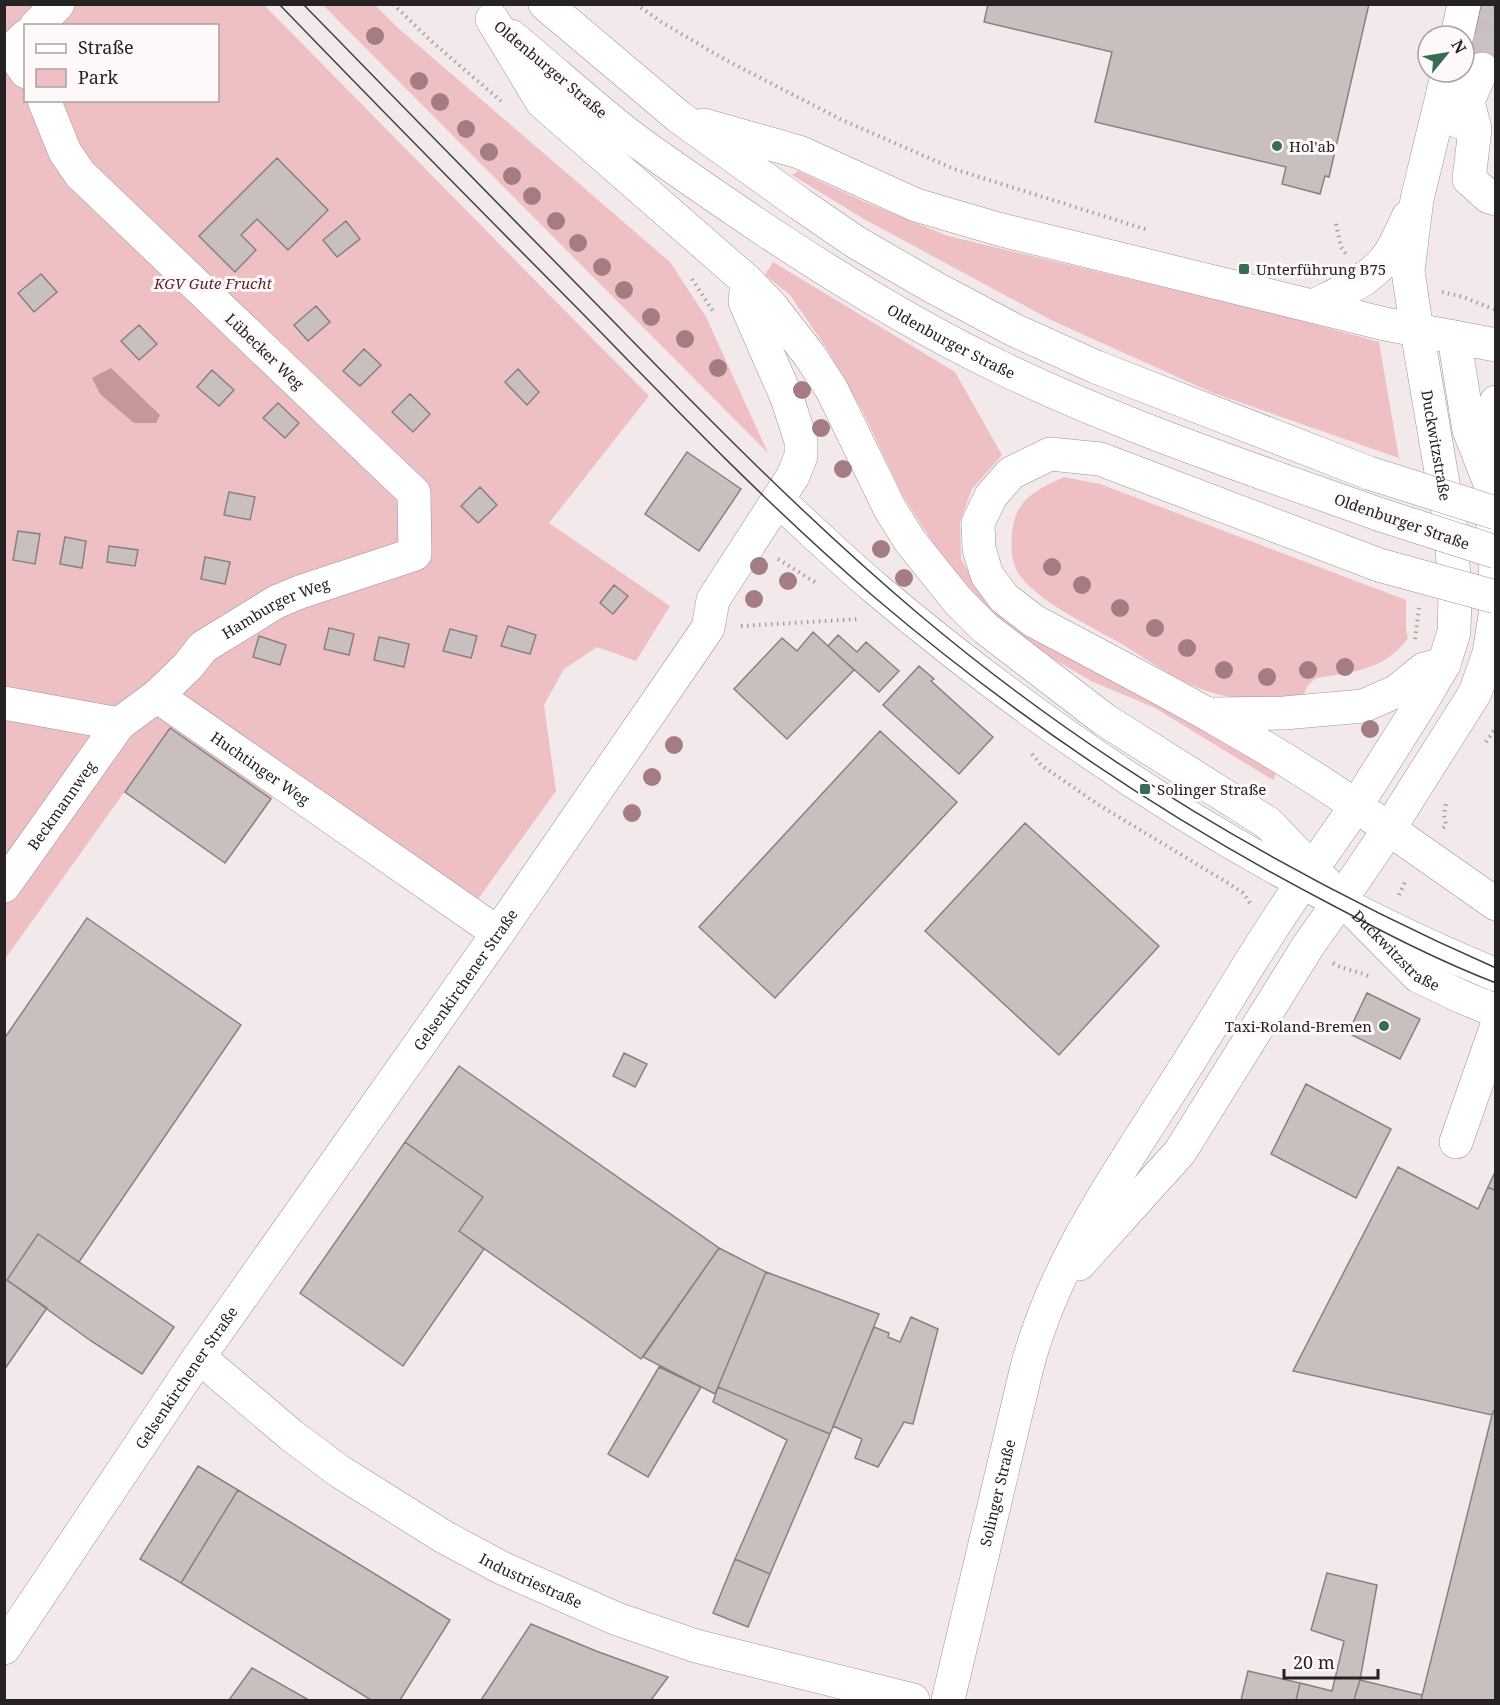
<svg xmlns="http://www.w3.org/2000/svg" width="1500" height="1705" font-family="'Noto Serif',serif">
<rect width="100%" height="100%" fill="#f4e9ea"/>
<path fill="#eebfc3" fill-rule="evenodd" d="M5,5H264L649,396L549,523L670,606L636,661L597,647L564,669L544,705L556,791L476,902L286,770L271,799L170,728L5,959ZM26,26H218V100H26Z
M323,5H375L397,27L670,262L706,317L768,453Z
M798,171L865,202L948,236L1280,315L1379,342L1399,458L1213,393L1051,320L864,219L792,175Z
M773,262L955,372L1002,455L972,489L960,522L961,559L979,591L1142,695L1276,773L1273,780L1155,708L1091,681L1050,657L993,614L942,557L903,496L864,414L827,349L790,295L765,275Z
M1064,477L1100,484L1406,600V629L1408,638C1385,670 1353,672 1317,678C1309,682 1306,687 1304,695C1279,697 1251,700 1226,696C1187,689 1153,663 1120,643C1092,627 1030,598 1016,569C1011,558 1011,545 1012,533C1015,499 1036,490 1064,477Z"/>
<path fill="#c7969a" d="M111,368L160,415L156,423H134L100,394L92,378Z"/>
<path fill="#c9bfbf" stroke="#898080" stroke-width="1.5" d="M988,4H1369L1329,177L1325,176L1320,194L1282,184L1286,167L1095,122L1112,52L984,22Z
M1481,4H1496V72L1467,66Z
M277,158L328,210L288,250L257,219L241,235L256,250L235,272L199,236Z
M346,221L360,239L337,257L323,240Z
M41,274L57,292L34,312L18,293Z
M316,306L330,322L308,341L294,325Z
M139,325L157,344L139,360L121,341Z
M364,349L381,365L360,386L343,371Z
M518,369L539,392L527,405L505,382Z
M212,370L234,390L219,406L197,387Z
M410,394L430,414L413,432L392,412Z
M278,403L299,423L285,438L263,418Z
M687,452L741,489L699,551L645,514Z
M480,487L497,505L478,523L461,506Z
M229,492L255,497L250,520L224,515Z
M18,531L40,534L35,564L13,560Z
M65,537L86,541L82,568L60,564Z
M109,546L138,550L135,566L107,562Z
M205,557L230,562L225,584L201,579Z
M614,585L628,596L613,614L600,603Z
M508,626L536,635L530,654L501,646Z
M329,628L354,634L349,655L324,649Z
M450,629L477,636L471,658L443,651Z
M813,632L854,670L787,739L734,689L782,638L797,651Z
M838,635L857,652L866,642L899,671L879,692L828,646Z
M259,636L286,645L280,665L253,657Z
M379,637L409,644L404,667L374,660Z
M919,666L934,679L931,681L993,737L959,774L883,705Z
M170,728L271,799L225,863L125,792Z
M880,731L957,802L775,998L699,927Z
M1025,823L1159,946L1059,1055L925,931Z
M87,918L241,1025L79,1262L38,1234L7,1280L47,1308L4,1370V1039Z
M1367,993L1420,1019L1400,1059L1348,1033Z
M624,1053L647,1064L635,1087L613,1076Z
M459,1066L719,1248L641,1359L459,1231L483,1197L405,1142Z
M1306,1084L1391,1129L1356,1198L1271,1154Z
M405,1142L483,1197L459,1231L484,1249L403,1366L300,1293Z
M1398,1167L1478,1209L1488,1187L1496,1191V1406L1492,1415L1293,1371Z
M1496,1170V1191L1488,1187Z
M38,1234L174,1327L142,1374L91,1341L7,1280Z
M719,1248L766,1272L715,1394L643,1357Z
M766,1272L879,1314L830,1434L718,1387Z
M911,1317L938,1329L913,1424L904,1422L878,1467L855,1458L862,1439L833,1426L874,1327L889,1333L888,1337L900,1342Z
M659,1367L701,1387L648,1477L608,1454Z
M718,1387L830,1434L770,1574L735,1559L787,1440L713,1402Z
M1496,1406V1700H1421L1492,1415Z
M198,1466L238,1490L181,1583L140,1559Z
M238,1490L450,1620L400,1700H371L181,1583Z
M735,1559L770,1574L748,1627L713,1613Z
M1327,1573L1377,1585L1360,1680L1354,1700H1296L1300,1683L1332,1691L1344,1641L1311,1630Z
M531,1624L596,1651L668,1677L651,1700H481Z
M252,1668L309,1700H229Z
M1248,1671L1300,1683L1296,1700H1241Z
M1360,1680L1422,1695L1421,1700H1354Z"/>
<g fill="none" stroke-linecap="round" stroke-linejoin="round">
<path stroke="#cbc1c2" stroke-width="33" stroke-dasharray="33 16" stroke-linecap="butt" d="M1482,69L1496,17"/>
<g stroke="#9d9394" stroke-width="34">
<g id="minor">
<path d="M36,26L58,4"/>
<path d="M26,36L11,50L26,72"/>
<path d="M1457,36L1464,4"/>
<path d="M1443,91L1468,102L1475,129L1469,179L1489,197L1496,199"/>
<path d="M1459,122L1482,69"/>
<path d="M1313,306C1341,292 1375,279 1392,250C1398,239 1403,228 1408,217"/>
<path d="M1417,331L1408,271L1417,199L1448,72"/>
<path d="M1491,486L1496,402"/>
<path d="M778,500C810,529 842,560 875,588C1062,746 1270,881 1496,975"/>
<path id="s1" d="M157,696L498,933"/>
<path d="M4,703L119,724"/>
<path id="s2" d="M4,886L119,724L157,696L188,666L203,647L276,602L300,592L415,554L414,493L80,174L65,152L44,100"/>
<path d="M1456,1142L1496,1028"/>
<path d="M1079,1264L1180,1152L1308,946L1342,898"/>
<path id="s3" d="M199,1357L291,1435L339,1471L444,1537L502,1568L617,1619L696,1646L913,1700"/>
<path id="s4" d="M4,1648L199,1357L498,933L708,628L713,600L793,476L801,456V441L787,398L745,302L747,281"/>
<path id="s5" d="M948,1700L1026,1371C1054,1260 1123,1167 1183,1071C1226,1004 1265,934 1312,869"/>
</g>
</g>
<g stroke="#9d9394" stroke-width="34">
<g id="major">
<path id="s6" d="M1417,331L1451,530L1455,596L1454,632L1444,664L1423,700L1356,806L1312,869L1418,976L1462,997L1496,1011"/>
<path d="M1454,337L1469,430L1491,486L1496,587"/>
<path d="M1372,817L1496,904"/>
<path d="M1342,898L1389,829L1475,693L1489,653L1496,609"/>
</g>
</g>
<g stroke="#9d9394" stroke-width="34">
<g id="highway">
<path d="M545,4L679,117L800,204L857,243L935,288L1014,330L1096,367L1369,473"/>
<path d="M492,19L542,102L747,281L772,307L810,356L832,390L890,509L910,541L958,601L985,628L1105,720L1268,823L1312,869"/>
<path id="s7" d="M511,36C551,69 589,104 630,136C673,168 718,198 762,228C840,280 920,329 1004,369C1125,427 1252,469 1378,514"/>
<path d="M704,125L799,152L916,205L998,229L1385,324L1496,345"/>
<path d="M1211,714L1284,713L1363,706L1397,691L1424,669L1444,664"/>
<path d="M1356,806C1254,735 1143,679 1034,621L1004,598L987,575L979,549L978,523L991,496L1011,473L1050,454L1100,459L1379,565"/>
</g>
</g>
<path stroke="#a69e9f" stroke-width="4" stroke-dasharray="1.5 4.5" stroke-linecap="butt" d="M393,4L430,40L501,101
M636,4L663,23L724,59L840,119L954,169L1148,230
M1336,224L1341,247L1346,254
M692,279L713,311
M1442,292L1463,297L1496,310
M778,559L818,584
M741,626L860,619
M1415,639L1419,608
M1486,742L1496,728
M1032,754L1041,765L1099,805L1228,883L1243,893L1250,903
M1443,828L1446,825L1444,815L1446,803
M1399,895L1406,880
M1333,963C1345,971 1357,970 1370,977"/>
<use href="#minor" stroke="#fff" stroke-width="33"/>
<use href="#major" stroke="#fff" stroke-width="33"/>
<use href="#highway" stroke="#fff" stroke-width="33"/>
<path stroke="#443f40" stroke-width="1.5" d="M279,4C380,109 482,212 584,315C678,412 771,508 873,596C1014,716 1168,820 1332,905C1385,933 1439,961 1496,983
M303,4C406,110 509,215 613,321C712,423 812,524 921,616C1093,761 1290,877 1496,968"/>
<g stroke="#9d9394" stroke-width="34" stroke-linecap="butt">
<path id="highway-bridge" d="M1369,473L1496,513
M1378,514L1496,552
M1379,565L1496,597"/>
</g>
<use href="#highway-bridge" stroke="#fff" stroke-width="33"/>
</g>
<g fill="#a47d83">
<circle cx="375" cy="36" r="9"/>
<circle cx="419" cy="81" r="9"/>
<circle cx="440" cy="102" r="9"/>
<circle cx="466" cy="129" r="9"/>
<circle cx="489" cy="152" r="9"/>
<circle cx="512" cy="176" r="9"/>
<circle cx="532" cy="196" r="9"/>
<circle cx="556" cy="221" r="9"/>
<circle cx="578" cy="243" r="9"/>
<circle cx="602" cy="267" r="9"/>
<circle cx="624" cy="290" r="9"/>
<circle cx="651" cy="317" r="9"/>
<circle cx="685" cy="339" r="9"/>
<circle cx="718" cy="368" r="9"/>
<circle cx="802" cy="390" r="9"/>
<circle cx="821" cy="428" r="9"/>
<circle cx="843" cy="469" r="9"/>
<circle cx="881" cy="549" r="9"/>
<circle cx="759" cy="566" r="9"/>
<circle cx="1052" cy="567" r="9"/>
<circle cx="904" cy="578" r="9"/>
<circle cx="788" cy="581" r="9"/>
<circle cx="1082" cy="585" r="9"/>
<circle cx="754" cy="599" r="9"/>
<circle cx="1120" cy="608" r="9"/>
<circle cx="1155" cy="628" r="9"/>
<circle cx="1187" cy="648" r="9"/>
<circle cx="1345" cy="667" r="9"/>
<circle cx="1224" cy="670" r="9"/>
<circle cx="1308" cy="670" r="9"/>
<circle cx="1267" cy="677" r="9"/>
<circle cx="1370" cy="729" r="9"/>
<circle cx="674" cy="745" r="9"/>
<circle cx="652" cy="777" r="9"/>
<circle cx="632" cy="813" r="9"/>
</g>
<g fill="#366d54" stroke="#fef8f8" stroke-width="2">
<circle cx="1277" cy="146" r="6"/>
<rect x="1238" y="263" width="12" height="12" rx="3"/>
<rect x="1139" y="783" width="12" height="12" rx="3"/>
<circle cx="1384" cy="1026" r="6"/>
</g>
<g text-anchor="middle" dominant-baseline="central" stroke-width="6" stroke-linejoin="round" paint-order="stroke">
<g font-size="15" fill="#262223" stroke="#fef8f8">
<text transform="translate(551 69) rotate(40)">Oldenburger Straße</text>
<text stroke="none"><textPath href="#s7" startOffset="537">Oldenburger Straße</textPath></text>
<text transform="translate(265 351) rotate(44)">Lübecker Weg</text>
<text stroke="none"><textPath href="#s6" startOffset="116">Duckwitzstraße</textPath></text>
<text transform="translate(1402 521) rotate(19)">Oldenburger Straße</text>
<text stroke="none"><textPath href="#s2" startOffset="396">Hamburger Weg</textPath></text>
<text stroke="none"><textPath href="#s1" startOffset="126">Huchtinger Weg</textPath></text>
<text stroke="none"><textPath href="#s2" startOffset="99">Beckmannweg</textPath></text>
<text stroke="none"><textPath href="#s6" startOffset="699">Duckwitzstraße</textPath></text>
<text stroke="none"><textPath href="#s4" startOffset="812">Gelsenkirchener Straße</textPath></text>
<text stroke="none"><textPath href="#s4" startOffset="326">Gelsenkirchener Straße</textPath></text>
<text stroke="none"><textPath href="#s5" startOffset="213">Solinger Straße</textPath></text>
<text stroke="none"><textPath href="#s3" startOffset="402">Industriestraße</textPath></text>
</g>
<g font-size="15" fill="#262223" stroke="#fef8f8" text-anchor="start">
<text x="1289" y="146">Hol'ab</text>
<text x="1256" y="269">Unterführung B75</text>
<text x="1157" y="789">Solinger Straße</text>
<text x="1372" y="1026" text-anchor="end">Taxi-Roland-Bremen</text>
</g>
<g font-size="15" font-style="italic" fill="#62242f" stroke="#fef8f8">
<text x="213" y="283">KGV Gute Frucht</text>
</g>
</g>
<rect width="1500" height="1705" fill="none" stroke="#262223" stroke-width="12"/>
<rect x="24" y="24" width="195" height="78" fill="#fef8f8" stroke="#a8a2a3" stroke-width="1.5"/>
<rect x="36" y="44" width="30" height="9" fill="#ffffff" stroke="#a8a2a3" stroke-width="1.5"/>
<text x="78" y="54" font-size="18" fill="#262223">Straße</text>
<rect x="36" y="69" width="30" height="18" fill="#eebfc3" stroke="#a8a2a3" stroke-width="1.5"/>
<text x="78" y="84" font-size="18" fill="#262223">Park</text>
<g transform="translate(1446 54) rotate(60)"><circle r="28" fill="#fef8f8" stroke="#a8a2a3" stroke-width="1.5"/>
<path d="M0-4.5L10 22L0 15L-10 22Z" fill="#366d54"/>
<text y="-9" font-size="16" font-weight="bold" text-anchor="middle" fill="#262223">N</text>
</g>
<path d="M1284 1669v9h94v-9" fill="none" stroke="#262223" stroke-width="3"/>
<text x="1293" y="1669" font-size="18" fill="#262223" stroke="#fef8f8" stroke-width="4.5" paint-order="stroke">20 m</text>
</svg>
